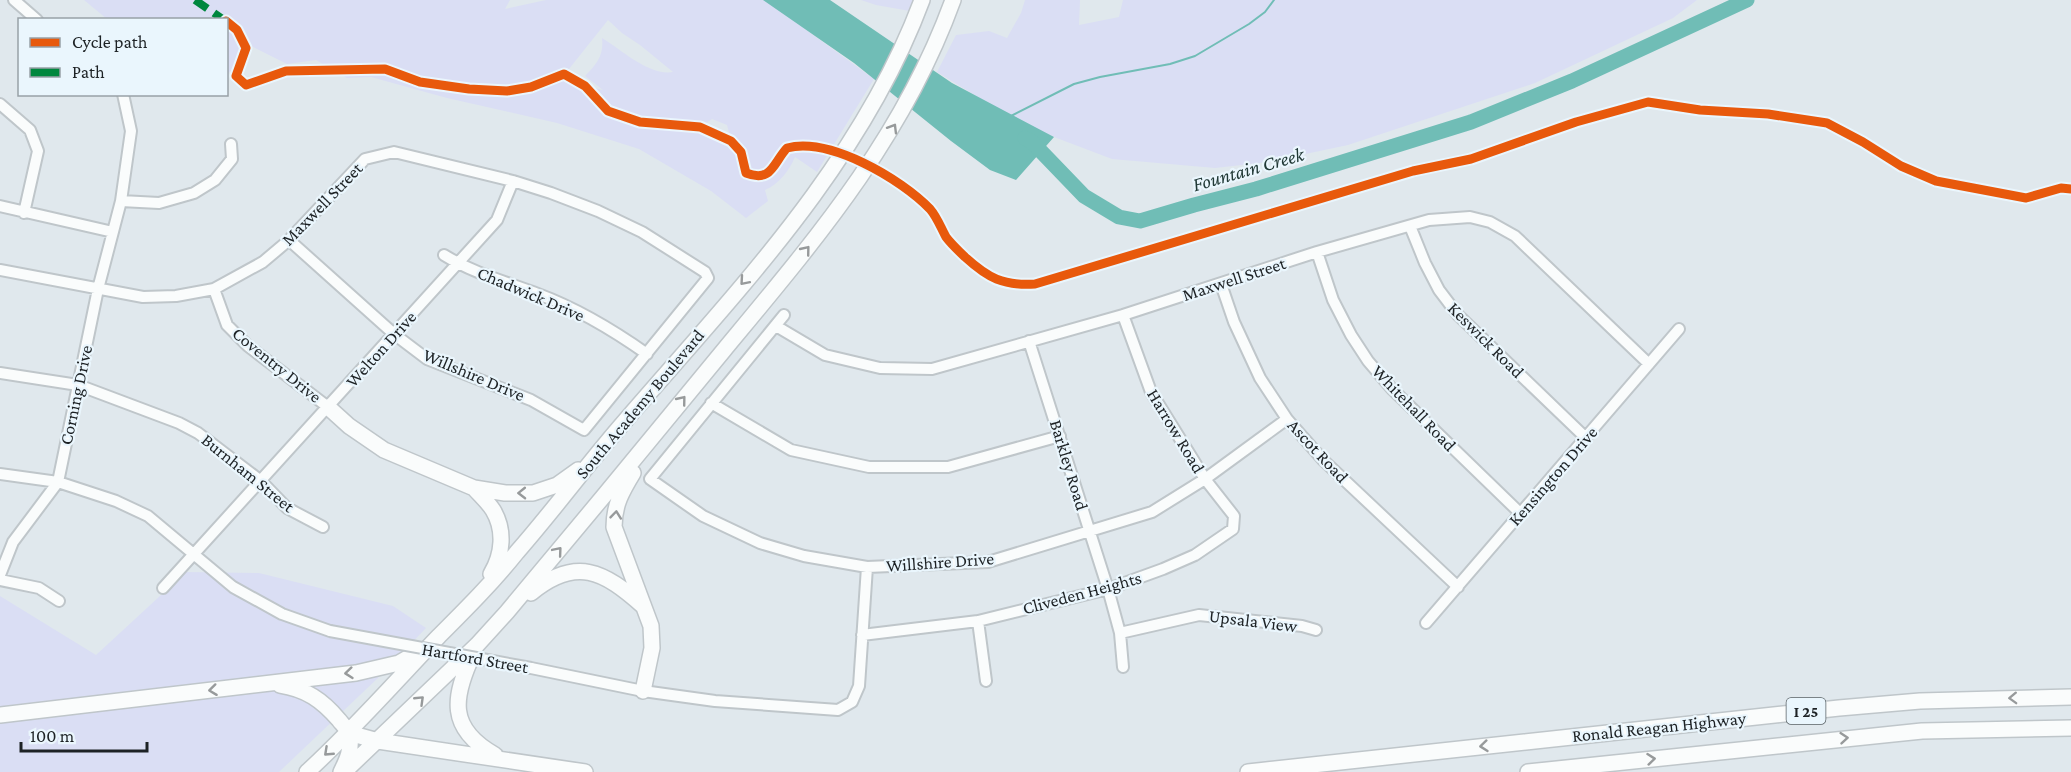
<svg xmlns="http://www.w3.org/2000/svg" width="2071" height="772" font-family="'Crimson Pro',serif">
<rect width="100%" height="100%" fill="#e0e8ed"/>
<path fill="#dadef4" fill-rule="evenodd" d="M84,0H510L505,9L546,0H765L874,79L817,172L795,157C789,171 779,184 765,190L768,201L746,218L711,191L639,149L557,123L447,98L371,77L347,78L316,60L287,64L251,46L227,75L226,20L107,19ZM608,20L622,33L640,45L673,72C649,76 622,50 602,38C604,55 597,64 585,76L603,90L585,86L565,74ZM712,119L727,125L731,140L701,127Z
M861,0H914L910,11L876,5Z
M1025,0H1080L1079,25L1119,17L1123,0H1697L1673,18L1535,83L1348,145L1268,162L1215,168L1112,159L1054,137L1010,117L937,72L956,35L989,31L1007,38L1021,13Z
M186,572L259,573L393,606L426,628L379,677L279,772H0V596L96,655Z"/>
<path fill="#70bdb6" d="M763,0H830L952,83L1054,137L1016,180L990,170L951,141L854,63Z"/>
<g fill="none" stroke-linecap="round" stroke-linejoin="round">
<path stroke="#70bdb6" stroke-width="2" d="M1011,116L1074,84L1100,77L1170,64L1195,56L1249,24L1265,12L1274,0"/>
<path stroke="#70bdb6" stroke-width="15" d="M1025,138L1032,142L1084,196L1119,217L1140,221L1194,205L1256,189L1471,122L1572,81L1747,0"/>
<g stroke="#bfc6ca" stroke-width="14">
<path id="minor" d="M14,0L37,20
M0,104L30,130L38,151L24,213
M121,201L159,203L194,193L215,180L232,159L231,144
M0,206L113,232
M1410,226L1425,263L1439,290L1458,315L1586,438
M1317,252L1333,300L1351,335L1368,361L1392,389L1521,514
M444,255C473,273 506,282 538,294C576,308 613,330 647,354
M0,270L143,297L176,296L214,289L263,262L289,240L365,159L394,152L513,181L551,193L598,211L642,232L705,272L708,278L584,430L531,400L427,359L394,334L289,240
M1221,284L1234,322L1260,378L1287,419L1323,460L1458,587
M214,289L227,325L248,346L328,407
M784,315L650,479L703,516L760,543L804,556L867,567L988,562L1152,512L1205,479L1287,419
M776,326L825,355L880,368L932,369L1123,315L1317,252L1429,220L1470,217L1490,222L1515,236L1649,364
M1029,341L1108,589L1120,633L1123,667
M0,373L78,385L179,423L198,433L261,481L287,508L323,527
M711,403L791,450L869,467H948L1060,436
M0,474L58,482L116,501L148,516L233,587L282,614L330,631
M0,575L13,542L58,482L98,289L121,201L131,131L123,94
M0,580L39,588L59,601
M163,588L497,220L513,181
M978,621L986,681
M1426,623L1679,329
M1120,633L1199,615L1302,626L1316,630
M862,635L978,621L1108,589L1163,569L1195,555L1233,529L1234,516L1205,479L1151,392L1123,315
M531,668L643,691L715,701L838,710L852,702L859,686L867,567"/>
</g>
<g stroke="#bfc6ca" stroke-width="18">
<path id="highway" d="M328,407L349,426L384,450L474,488L505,493H533L557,485L578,470
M633,473C622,491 614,505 614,527L651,626L652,648L643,691
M474,488C480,495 488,502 493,510C505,530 503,554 491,574
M531,593C576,556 604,571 643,606
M473,654C453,697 447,728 495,755
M280,685C306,689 322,700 339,720C343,725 348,730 350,735C352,749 347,760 341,772
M0,715L356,673L399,663L418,652
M349,733L378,741L585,772
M307,772C354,729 395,682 439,636C466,609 493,582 517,552C552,512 584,469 618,429C732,296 860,167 922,0
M344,772L477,645L507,612C580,525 652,438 724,350C816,239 903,138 953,0
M1248,772L1839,708L1920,701L2071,697
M1528,772L1922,731L2071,728"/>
</g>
<use href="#minor" stroke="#fafcfc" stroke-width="10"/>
<use href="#highway" stroke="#fafcfc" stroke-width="15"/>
<g stroke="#bfc6ca" stroke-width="14" stroke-linecap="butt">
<path id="minor-bridge" d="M330,631L531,668"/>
</g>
<use href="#minor-bridge" stroke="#fafcfc" stroke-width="10"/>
<path stroke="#00873e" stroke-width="8" stroke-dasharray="15 8" stroke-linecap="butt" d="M195,0L224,20"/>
<g stroke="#eaf6fd" stroke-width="13">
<path id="cycleway" d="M226,21L237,30L246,48L236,76L246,85L286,71L385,69L420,82L469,89L507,91L531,87L564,74L585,86L608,111L640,122L700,127L731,141L741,152L746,173C772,183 773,163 787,148C830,137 901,179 930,209C937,217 941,228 946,237C952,245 958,250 965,257C988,278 1003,286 1035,284L1413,171L1471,159L1576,122L1648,102L1700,110L1768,114L1827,123L1863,142L1901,166L1936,181L2026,198L2061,188L2071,189"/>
</g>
<use href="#cycleway" stroke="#e8590c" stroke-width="9"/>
</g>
<defs><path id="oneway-chevron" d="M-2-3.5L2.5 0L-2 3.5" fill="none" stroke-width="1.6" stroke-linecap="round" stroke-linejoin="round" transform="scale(1.5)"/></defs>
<g stroke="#979a9b">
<use href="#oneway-chevron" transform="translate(893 128) rotate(-59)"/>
<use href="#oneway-chevron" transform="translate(806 250) rotate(-51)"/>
<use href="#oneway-chevron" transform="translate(744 281) rotate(131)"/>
<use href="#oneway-chevron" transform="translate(682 400) rotate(-51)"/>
<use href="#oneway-chevron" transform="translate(522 493) rotate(179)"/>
<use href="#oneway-chevron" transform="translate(616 515) rotate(-84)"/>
<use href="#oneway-chevron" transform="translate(558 551) rotate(-50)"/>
<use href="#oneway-chevron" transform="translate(349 673) rotate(174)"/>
<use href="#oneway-chevron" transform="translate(213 690) rotate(173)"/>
<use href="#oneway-chevron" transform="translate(2013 698) rotate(178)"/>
<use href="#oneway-chevron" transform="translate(420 700) rotate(-44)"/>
<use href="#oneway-chevron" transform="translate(1844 738) rotate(-5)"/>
<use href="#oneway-chevron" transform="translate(1484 746) rotate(174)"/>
<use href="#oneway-chevron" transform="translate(328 752) rotate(137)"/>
<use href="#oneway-chevron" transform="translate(1651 759) rotate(-6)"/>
</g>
<g text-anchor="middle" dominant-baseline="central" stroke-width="4.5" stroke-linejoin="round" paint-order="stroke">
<rect fill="#eaf6fd" stroke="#5a6266" stroke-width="1.5" x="1786.5" y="698" width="39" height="26" rx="4.5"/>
<g font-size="16" font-weight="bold" fill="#1d2225">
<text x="1806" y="711">I 25</text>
</g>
<g font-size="18" fill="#1d2225" stroke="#eaf6fd">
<text transform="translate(322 204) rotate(-46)">Maxwell Street</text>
<text transform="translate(1234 279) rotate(-18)">Maxwell Street</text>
<text transform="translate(531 294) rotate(23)">Chadwick Drive</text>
<text transform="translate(1486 340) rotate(45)">Keswick Road</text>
<text transform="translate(381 349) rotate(-48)">Welton Drive</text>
<text transform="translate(277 365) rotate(39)">Coventry Drive</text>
<text transform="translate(474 375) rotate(23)">Willshire Drive</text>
<text transform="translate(76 395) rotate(-78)">Corning Drive</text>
<text transform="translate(640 404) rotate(-50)">South Academy Boulevard</text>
<text transform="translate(1414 408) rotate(46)">Whitehall Road</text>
<text transform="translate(1176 431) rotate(59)">Harrow Road</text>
<text transform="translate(1318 451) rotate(47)">Ascot Road</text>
<text transform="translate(1069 465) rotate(73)">Barkley Road</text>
<text transform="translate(248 473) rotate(39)">Burnham Street</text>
<text transform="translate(1553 476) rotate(-49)">Kensington Drive</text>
<text transform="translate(940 562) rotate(-4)">Willshire Drive</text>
<text transform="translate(1082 593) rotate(-15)">Cliveden Heights</text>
<text transform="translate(1253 621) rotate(7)">Upsala View</text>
<text transform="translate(475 658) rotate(10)">Hartford Street</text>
<text transform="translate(1659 727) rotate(-6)">Ronald Reagan Highway</text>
</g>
<g font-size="20" font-style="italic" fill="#213936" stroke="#eaf6fd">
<text transform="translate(1248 169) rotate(-16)">Fountain Creek</text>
</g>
</g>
<rect x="18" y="18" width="210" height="78" fill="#eaf6fd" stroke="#98a1a7" stroke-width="1.5"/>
<rect x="30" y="38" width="30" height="9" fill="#e8590c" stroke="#98a1a7" stroke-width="1.5"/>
<text x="72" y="48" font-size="18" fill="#1d2225">Cycle path</text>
<rect x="30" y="68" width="30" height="9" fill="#00873e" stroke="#98a1a7" stroke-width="1.5"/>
<text x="72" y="78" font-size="18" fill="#1d2225">Path</text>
<path d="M21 742v9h126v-9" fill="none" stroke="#1d2225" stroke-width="3"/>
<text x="30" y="742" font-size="18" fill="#1d2225" stroke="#eaf6fd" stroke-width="4.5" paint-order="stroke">100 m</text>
</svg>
